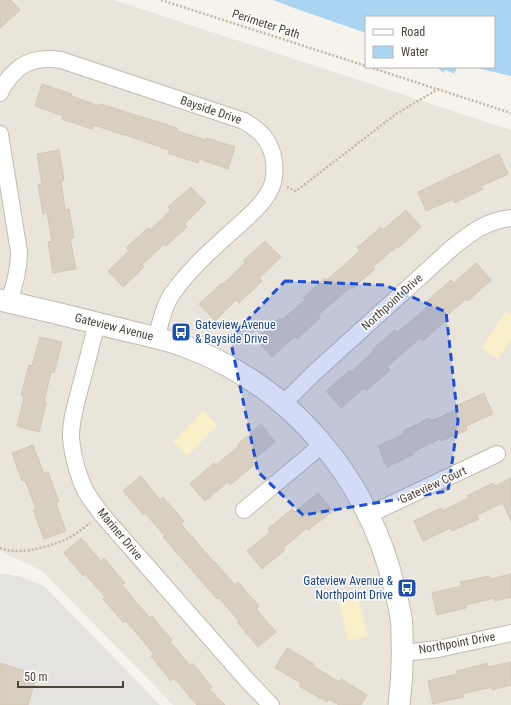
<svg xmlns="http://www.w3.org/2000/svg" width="511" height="705" font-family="'Roboto Condensed',sans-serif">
<rect width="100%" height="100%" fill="#f6f3ec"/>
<path fill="#eae5da" d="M0,0H114L511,130V705H173L42,571L0,551Z"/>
<path fill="#f9efc9" d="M506,311L511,315V340L498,359L482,348Z
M203,411L217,425L187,456L173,442Z
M357,594L368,637L348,641L338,599Z"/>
<path fill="#e5e3e0" d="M0,574H6L22,577L43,586L49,591L160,705H28L37,675L0,663Z"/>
<path fill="#a9d4f2" d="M225,0H511V92L455,77L456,74L445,70L444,73L436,67H494V17H366V47Z"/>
<path fill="#f6f3ec" d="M223,0H273L294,8L366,33V49L225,2Z
M472,67L511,76V94L490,90L454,79L456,74H454L457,68Z"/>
<path fill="#d8cfc1" stroke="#d3c7b4" d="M0,0H11L20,10L0,28Z
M42,84L72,94L71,96L100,106L101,104L177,128V131L206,140L207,138L235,147L228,169L199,159L198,163L168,153L169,150L123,134V135L94,125L92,129L62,119L63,116L35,106Z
M59,150L64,180L61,181L65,210L69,209L74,238H70L76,269L53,273L48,242L52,241L47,213L43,214L38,184H42L37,154Z
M499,154L508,174L481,186L483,189L454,203L453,199L426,211L418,192Z
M191,187L206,203L184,224L187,227L166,246L164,244L142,265L144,267L123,287L108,271L129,251L126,248L148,228L150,230L171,210L168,207Z
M406,210L421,227L398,248L396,247L373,267L375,269L352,289L351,287L318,315L320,318L297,339L294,337L272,357L256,339L280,318L282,320L305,300L303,298L325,278L327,280L360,251L357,248L381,227L383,230Z
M265,241L281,257L259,278L262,281L239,303L236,300L215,321L199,304L222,283L223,284L245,263L243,261Z
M476,263L491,280L468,301L466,299L443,319L445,321L423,341L420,338L387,367L390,370L366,391L364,388L341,408L326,391L350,370L351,372L374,351L372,350L395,330L397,332L415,318L430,304L427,301L451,280L454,283Z
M40,337L62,342L54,373L51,372L44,402L46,403L39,432L17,426L24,397L21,395L29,365L32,366Z
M484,393L493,414L466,426L467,430L441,441L440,439L413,452L414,454L387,467L378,446L404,434L403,431L430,418L431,421L458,409L456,406Z
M261,424L275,442L252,461L255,464L230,485L228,482L205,501L190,484L214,463L216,465L239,446L238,444Z
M33,445L44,474L48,472L51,480L59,502L56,503L66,531L44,539L33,510L36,509L25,480L22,481L12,453Z
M141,476L160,500L163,497L184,521L181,524L214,562H215L235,585L238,582L259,606L256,609L276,632L258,647L237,622L239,621L219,598L217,599L163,537L165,536L145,513L143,514L123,491Z
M511,478V521L503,503L477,515L479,519L452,531L450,528L423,541L414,521L441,508L442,511L468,498L467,496L493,483L495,486Z
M318,493L333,511L308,530L307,528L283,548L285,550L262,569L247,551L270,532L268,529L292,509L295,512Z
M81,538L101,561L104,558L125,583L122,585L150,618L152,616L172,640L170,642L190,665L192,663L212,687L209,689L225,705H197L174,678L171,681L151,656L154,654L126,621L124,623L103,599L105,597L85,574L83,576L64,553Z
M511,574V597L495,601V598L466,605V608L437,615L432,593L461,586L460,582L489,576L490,579Z
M287,648L314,664L313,666L339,682L341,679L367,695L361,705H339L329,699L327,702L299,686L301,683L275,668Z
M511,662V685L492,690V687L462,694L463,697L433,704L428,681L457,674V671L465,669L487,663L488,667Z
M0,663L37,675L28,705H0Z"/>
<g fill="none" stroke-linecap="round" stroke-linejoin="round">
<g stroke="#c2bbae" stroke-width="18">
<path id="minor" d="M0,93C2,87 6,82 10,77C24,60 40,57 61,60L244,121C261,131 271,141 274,161C275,171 275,179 271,188C264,203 251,214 239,225C217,245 193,265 175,290C164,303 161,322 156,338
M0,134L19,252C19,271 14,285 9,302
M97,323C91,345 86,367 80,388C76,405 70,422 71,439C73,457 78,476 86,492C93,503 101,514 110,524L247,680L271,705
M283,404L314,373L453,247C472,232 486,221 511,218
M244,510L323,444
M368,515L497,454
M403,653L438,649L511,633"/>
</g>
<g stroke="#c2bbae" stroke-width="23">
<path id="tertiary" d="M0,300C20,305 40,309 60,314C84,320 108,326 132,332C149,336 167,340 184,346C292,386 369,479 395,590C397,599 400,609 401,618C402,624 402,631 402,637C403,660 402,682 399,705"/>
</g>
<path stroke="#c4b79f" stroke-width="2.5" stroke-dasharray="2 2" stroke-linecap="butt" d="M161,0L366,66
M369,67L511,113
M287,187L296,191L396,114L438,89
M0,548C20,556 55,546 72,536C79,532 85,527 90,523"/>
<use href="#minor" stroke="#fff" stroke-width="16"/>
<use href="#tertiary" stroke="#fff" stroke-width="21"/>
</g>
<path fill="#1d4ed8" fill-opacity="0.2" stroke="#1d4ed8" stroke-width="3" stroke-dasharray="8 5" stroke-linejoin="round" d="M285,281L385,285L446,312L458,421L448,491L303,515L258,472L230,338Z"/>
<defs>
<g id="bus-square" transform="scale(1)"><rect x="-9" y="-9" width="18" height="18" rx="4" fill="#1a4fb4" stroke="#fff"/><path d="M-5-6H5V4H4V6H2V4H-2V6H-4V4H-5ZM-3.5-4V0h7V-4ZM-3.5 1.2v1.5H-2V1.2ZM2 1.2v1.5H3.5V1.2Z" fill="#fff"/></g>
</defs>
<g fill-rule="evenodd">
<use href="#bus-square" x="181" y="332"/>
<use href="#bus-square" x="407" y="588"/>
</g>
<g text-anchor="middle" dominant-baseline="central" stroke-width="3" stroke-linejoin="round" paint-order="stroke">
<g font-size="12" fill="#4b4439" stroke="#fff">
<text transform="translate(266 24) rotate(18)">Perimeter Path</text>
<text transform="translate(211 110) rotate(19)">Bayside Drive</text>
<text transform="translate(392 302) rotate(-42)">Northpoint Drive</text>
<text transform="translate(114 327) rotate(14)">Gateview Avenue</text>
<text transform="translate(433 485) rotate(-25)">Gateview Court</text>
<text transform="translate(120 534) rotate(50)">Mariner Drive</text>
<text transform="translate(457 643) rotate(-10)">Northpoint Drive</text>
</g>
<g font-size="12" fill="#164399" stroke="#fff" text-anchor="start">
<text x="195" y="325">Gateview Avenue<tspan x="195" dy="14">&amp; Bayside Drive</tspan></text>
<text x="393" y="581" text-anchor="end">Gateview Avenue &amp;<tspan x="393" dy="14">Northpoint Drive</tspan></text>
</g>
</g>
<rect x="365" y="16" width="130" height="52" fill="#ffffff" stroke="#b7b4b0"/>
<rect x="373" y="29" width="20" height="6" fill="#ffffff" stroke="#b7b4b0"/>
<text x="401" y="36" font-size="12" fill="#4b4439">Road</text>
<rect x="373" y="46" width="20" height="12" fill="#a9d4f2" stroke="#b7b4b0"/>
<text x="401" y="56" font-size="12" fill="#4b4439">Water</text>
<path d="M18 681v6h105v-6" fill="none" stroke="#4b4439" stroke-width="2"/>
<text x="24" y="681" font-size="12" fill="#4b4439" stroke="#ffffff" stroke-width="3" paint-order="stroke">50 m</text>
</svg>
